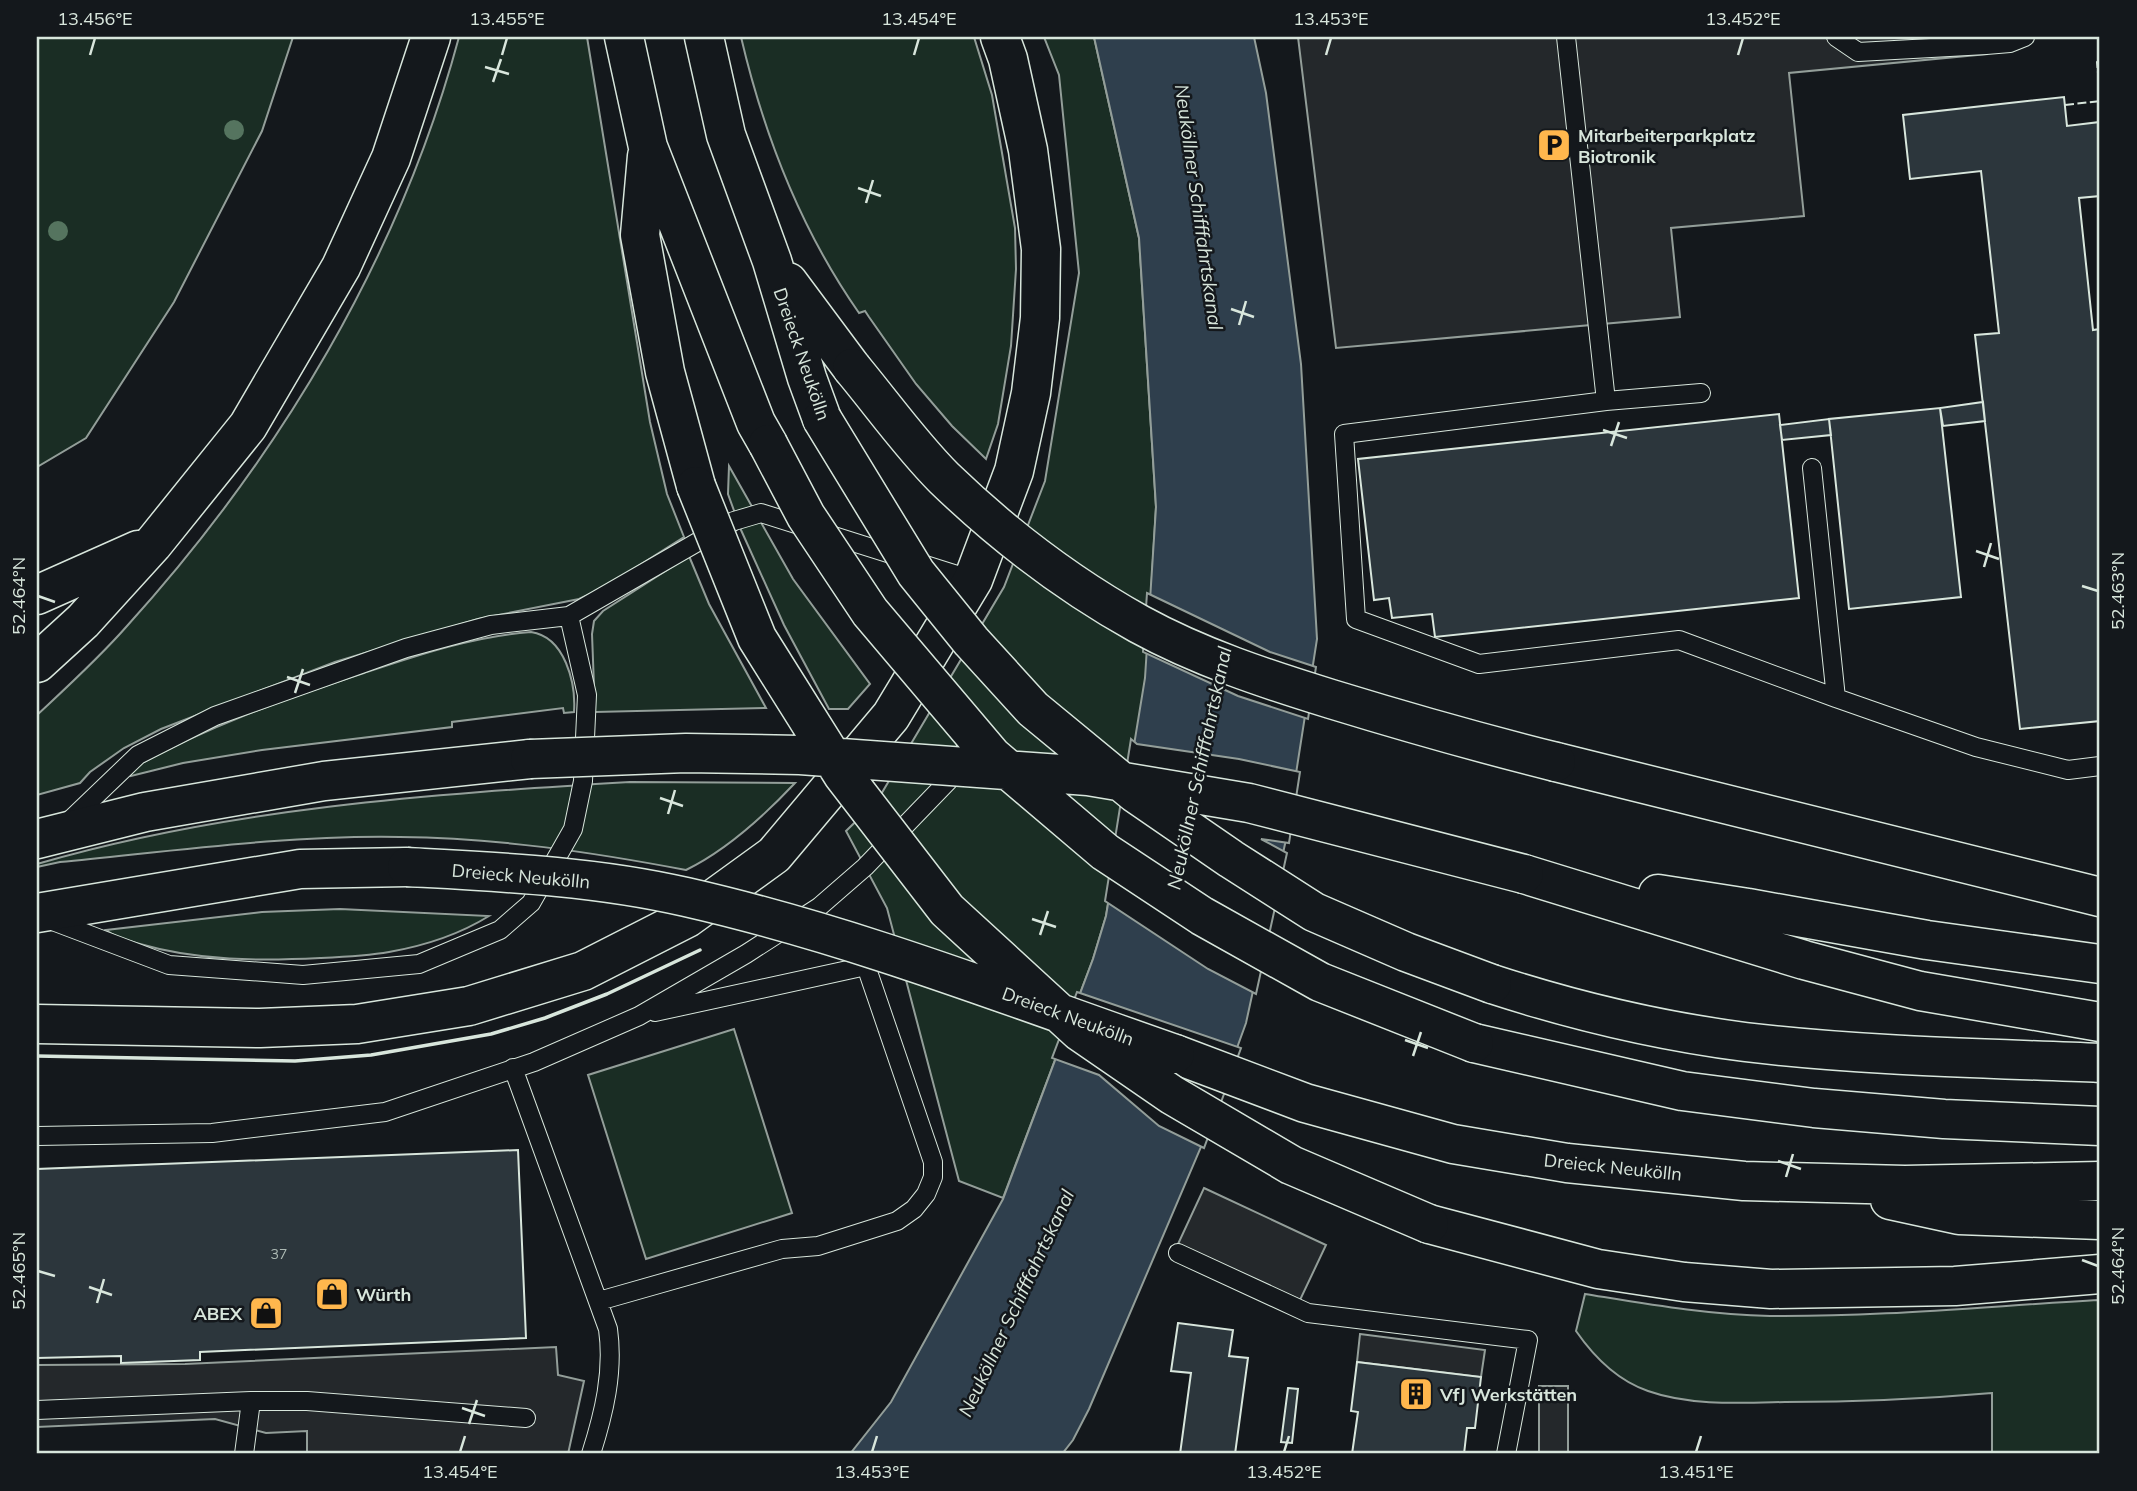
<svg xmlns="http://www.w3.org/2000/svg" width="2137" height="1491" font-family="Mulish,sans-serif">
<rect width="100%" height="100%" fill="#14181c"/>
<path fill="#1a2d24" stroke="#939e99" stroke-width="2" d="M37,37H293L262,131L174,302L86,438L37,467Z
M459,37H587L650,422L667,494L684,537L605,587L579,599L478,619L335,662L161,729L124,748L90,772L80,783L37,795V715C67,687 99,658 127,626C279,458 400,257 459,37Z
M741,37H974L992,95L1015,228L1016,269L1011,346L998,424L986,459L952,426L916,384L869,317L865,311L859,313C801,230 764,135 741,37Z
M1044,37H1094L1139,238L1156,507L1146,678L1106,916L1093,959L1003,1198L959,1181L887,908L846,831L877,801L1004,587L1045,481L1079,273L1059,75Z
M729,466L793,579L870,684L848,709H829L784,625L741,530L728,494Z
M689,556L709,604L766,708L595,712L592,634L594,621L603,611Z
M531,632C565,637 576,683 574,712L564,713L563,708L452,722V727L262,750L183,763L131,776V769C204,728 284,699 364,673C418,655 474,636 531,632Z
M630,782L795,783C764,816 727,850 686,870C591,852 497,838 400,837C287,835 173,851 60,862L37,867V864C229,808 431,794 630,782Z
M340,909L489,916C460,934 423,946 389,952C367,956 343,957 320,958C260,961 198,961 140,944C127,940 116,938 106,930L262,912Z
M734,1029L792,1213L646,1259L588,1075Z
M1585,1294C1647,1304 1708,1315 1770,1316C1880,1317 1990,1306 2100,1300V1454H1992V1393C1923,1399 1855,1402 1785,1402C1741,1403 1690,1406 1648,1391C1616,1380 1594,1357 1576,1331Z"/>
<path fill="#24282b" stroke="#939e99" stroke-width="2" d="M1298,37H1985L1987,54L1789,73L1804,216L1671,228L1680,317L1336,348Z
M1204,1188L1326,1245L1300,1300L1178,1244Z
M1360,1334L1485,1350L1481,1377L1357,1362Z
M556,1347L558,1375L584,1381L568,1454H307V1431L266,1433L215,1419L37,1427V1365L185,1364Z
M1539,1386H1568V1454H1539Z"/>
<path fill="#2f3f4d" stroke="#939e99" stroke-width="2" d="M1094,37H1254L1266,93L1301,364L1317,639L1285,844L1246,1023L1201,1147L1089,1409L1073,1440L1062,1454H850L891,1402L1003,1199L1093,959L1106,916L1145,678L1156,507L1139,238Z"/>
<path fill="#14181c" stroke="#939e99" stroke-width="2" d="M1147,593L1270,652L1316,667L1308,719L1238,696L1143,652Z
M1131,739L1137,744L1239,759L1300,772L1289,843L1261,839L1287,853L1256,994L1208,969L1105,901Z
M1077,992L1241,1048L1204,1148L1159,1126L1099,1075L1052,1058Z"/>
<path fill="#2c363c" stroke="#d8e6dc" stroke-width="2" d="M2064,97L2067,126L2100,122V196L2079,198L2093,330L2100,329V721L2020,729L1975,335L1999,333L1981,171L1910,179L1903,115Z
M1983,402L1985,421L1943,426L1940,408Z
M1940,408L1961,597L1849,609L1829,419Z
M1779,414L1799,598L1435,637L1432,614L1392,618L1389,598L1374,600L1358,459Z
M1829,419L1831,435L1782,440L1780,425Z
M518,1150L526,1338L200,1352V1360L121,1363V1356L37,1358V1169Z
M1178,1323L1233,1330L1229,1356L1248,1358L1235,1454H1238H1180L1191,1373L1171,1371Z
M1357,1362L1481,1377L1475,1428H1467L1464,1454H1352L1358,1412L1351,1411Z
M1288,1388L1298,1389L1292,1443L1281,1442Z"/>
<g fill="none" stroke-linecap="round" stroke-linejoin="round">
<g stroke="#d8e6dc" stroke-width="20">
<path id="lane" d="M1566,37L1606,401
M1836,37L1858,52L1986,45L2010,43L2025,37
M1701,393L1606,401L1344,434L1356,619L1479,664L1679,640L1836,698
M1812,468L1836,698L1976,747L2068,770L2100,766
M65,825L138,755L215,716L406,648L491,625L569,616L734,521L761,513L973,580
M50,920L169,965L303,975L419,964L500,930L531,903L573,829L583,781L587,695L569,616
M513,1068L608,1329C614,1372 604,1413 591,1454
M37,1136L212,1133L385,1112L534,1062L639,1016L746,954L819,907L865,867L950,779
M1178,1253L1308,1313L1528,1340L1506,1454
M599,1301L782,1249L818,1246L897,1221L914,1209L926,1194L933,1177V1162L866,966L655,1012
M37,1410L251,1401H307L526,1418
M244,1454L251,1401"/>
</g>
<g stroke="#d8e6dc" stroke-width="41">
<path id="highway" d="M624,37L648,147L756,423L768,444
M704,37L726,135L772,261L807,378L822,419
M647,156L640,235L665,372L696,486
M788,282L852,368
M37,595L138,550
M37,663L83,621L153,544L248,426L341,267L391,158L431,37
M1556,762L2100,897
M37,839L145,812L324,781L530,759
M1524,874L1804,960L1920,991L2100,1022
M1658,894L1748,908L1927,940L2100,964
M37,913L300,869L407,867
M1492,984C1575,1011 1659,1031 1745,1042C1863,1056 1982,1058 2100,1063
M37,1024L260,1028L357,1024L469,1006L583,971L687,918L774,855L891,716L973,580L1014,471L1031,393L1040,318L1041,249L1028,150L1008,59L1000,37
M1474,1043L1682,1091L1814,1108L1944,1119L2100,1126
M1175,1054L1305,1103L1453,1144L1567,1163L1744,1181L1905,1185L2100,1181
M1890,1200L1959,1215L2100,1220
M1429,1224L1598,1269L1684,1282L1771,1289L1955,1286L2100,1274"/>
</g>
<use href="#lane" stroke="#14181c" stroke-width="18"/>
<use href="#highway" stroke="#14181c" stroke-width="38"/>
<g stroke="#d8e6dc" stroke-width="41" stroke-linecap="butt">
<path id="highway-bridge" d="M852,368C882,404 911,445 944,478C1001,533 1069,585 1139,624C1199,657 1266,679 1331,699C1406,722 1480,743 1556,762
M822,419L916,573L971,641L1033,709L1135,793L1231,859L1314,912L1406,952L1492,984
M768,444L806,516L870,612L992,756L1105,852L1202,916L1320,982L1474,1043
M696,486L757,638L843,775L947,910L1079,1031L1172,1095L1291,1165L1429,1224
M530,759L686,753L800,755L1088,776L1249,803L1524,874
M407,867C500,872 595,876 686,897C853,935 1014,998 1175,1054"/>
</g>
<use href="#highway-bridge" stroke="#14181c" stroke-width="38"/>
<path stroke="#d8e6dc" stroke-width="2" stroke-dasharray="9 3.5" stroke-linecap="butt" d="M2100,61L2097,62L2100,95
M2065,105L2100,101"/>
<path stroke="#d8e6dc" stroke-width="3.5" d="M37,1056L295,1061L371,1055L491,1034L545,1018L607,994L700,950"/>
</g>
<g fill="#55745f">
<circle cx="234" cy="130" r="10"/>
<circle cx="58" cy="231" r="10"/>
</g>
<path fill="none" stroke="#d8e6dc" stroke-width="2.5" d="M90,55L95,38M502,55L507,38M914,55L919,38M1326,55L1331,38M1738,55L1743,38M485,67L509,74M493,82L501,59M858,188L881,196M866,203L873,180M1231,309L1254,317M1239,325L1246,301M1603,430L1627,438M1611,446L1619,422M1976,551L1999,559M1984,567L1991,543M2082,586L2098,591M38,596L55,602M287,677L310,685M295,693L303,669M660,798L683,806M668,814L675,790M1032,919L1056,927M1040,935L1048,911M1405,1040L1428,1048M1413,1056L1421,1032M1778,1161L1801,1169M1786,1177L1793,1154M2082,1260L2098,1266M38,1271L55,1276M89,1287L112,1295M97,1303L104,1279M462,1408L485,1416M469,1424L477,1400M460,1452L465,1436M872,1452L877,1436M1284,1452L1289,1436M1696,1452L1701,1436"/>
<defs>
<g id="parking-square" transform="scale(1.75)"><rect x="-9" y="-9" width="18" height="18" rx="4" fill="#ffb74d" stroke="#14181c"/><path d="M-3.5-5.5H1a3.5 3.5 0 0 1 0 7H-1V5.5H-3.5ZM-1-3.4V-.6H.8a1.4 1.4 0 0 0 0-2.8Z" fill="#111"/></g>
<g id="shop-square" transform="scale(1.75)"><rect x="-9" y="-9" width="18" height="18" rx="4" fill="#ffb74d" stroke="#14181c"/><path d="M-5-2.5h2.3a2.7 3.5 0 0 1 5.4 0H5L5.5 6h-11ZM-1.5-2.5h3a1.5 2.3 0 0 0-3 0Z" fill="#111"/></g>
<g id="building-square" transform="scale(1.75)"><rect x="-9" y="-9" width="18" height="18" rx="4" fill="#ffb74d" stroke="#14181c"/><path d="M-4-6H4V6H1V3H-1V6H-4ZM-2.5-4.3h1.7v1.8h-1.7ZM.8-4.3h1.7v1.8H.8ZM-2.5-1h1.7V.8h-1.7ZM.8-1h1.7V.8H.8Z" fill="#111"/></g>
</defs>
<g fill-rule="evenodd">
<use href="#parking-square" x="1554" y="145"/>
<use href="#shop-square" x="332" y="1294"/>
<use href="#shop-square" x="266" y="1313"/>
<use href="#building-square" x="1416" y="1394"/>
</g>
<g text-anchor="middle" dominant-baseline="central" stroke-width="5" stroke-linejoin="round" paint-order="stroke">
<g font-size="14" fill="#adbab4">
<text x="279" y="1254">37</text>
</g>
<g font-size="18" font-weight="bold" fill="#d8e6dc" stroke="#14181c" text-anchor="start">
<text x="1578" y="135">Mitarbeiterparkplatz<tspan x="1578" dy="21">Biotronik</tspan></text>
<text x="356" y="1294">Würth</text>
<text x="242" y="1313" text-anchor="end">ABEX</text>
<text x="1440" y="1394">VfJ Werkstätten</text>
</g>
<g font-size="18" fill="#d8e6dc" stroke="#14181c">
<text transform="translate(802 354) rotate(71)">Dreieck Neukölln</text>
<text transform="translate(521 876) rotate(5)">Dreieck Neukölln</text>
<text transform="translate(1068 1016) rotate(20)">Dreieck Neukölln</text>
<text transform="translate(1613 1167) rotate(6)">Dreieck Neukölln</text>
</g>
<g font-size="19" font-style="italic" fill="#d8e6dc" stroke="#14181c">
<text transform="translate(1199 207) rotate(82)">Neuköllner Schifffahrtskanal</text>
<text transform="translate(1199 768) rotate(-78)">Neuköllner Schifffahrtskanal</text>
<text transform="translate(1016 1303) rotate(-65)">Neuköllner Schifffahrtskanal</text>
</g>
</g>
<rect width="2137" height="1491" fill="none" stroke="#14181c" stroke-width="77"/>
<rect x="38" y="38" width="2060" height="1414" fill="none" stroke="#d8e6dc" stroke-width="2.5"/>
<g font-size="18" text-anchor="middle" fill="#d8e6dc">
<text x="95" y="25">13.456°E</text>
<text x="507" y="25">13.455°E</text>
<text x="919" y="25">13.454°E</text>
<text x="1331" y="25">13.453°E</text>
<text x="1743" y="25">13.452°E</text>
<text transform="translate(2118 591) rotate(-90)" y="6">52.463°N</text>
<text transform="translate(19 596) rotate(-90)" y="6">52.464°N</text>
<text transform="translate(2118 1266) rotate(-90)" y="6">52.464°N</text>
<text transform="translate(19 1271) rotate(-90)" y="6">52.465°N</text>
<text x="460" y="1478">13.454°E</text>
<text x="872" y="1478">13.453°E</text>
<text x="1284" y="1478">13.452°E</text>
<text x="1696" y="1478">13.451°E</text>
</g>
</svg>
